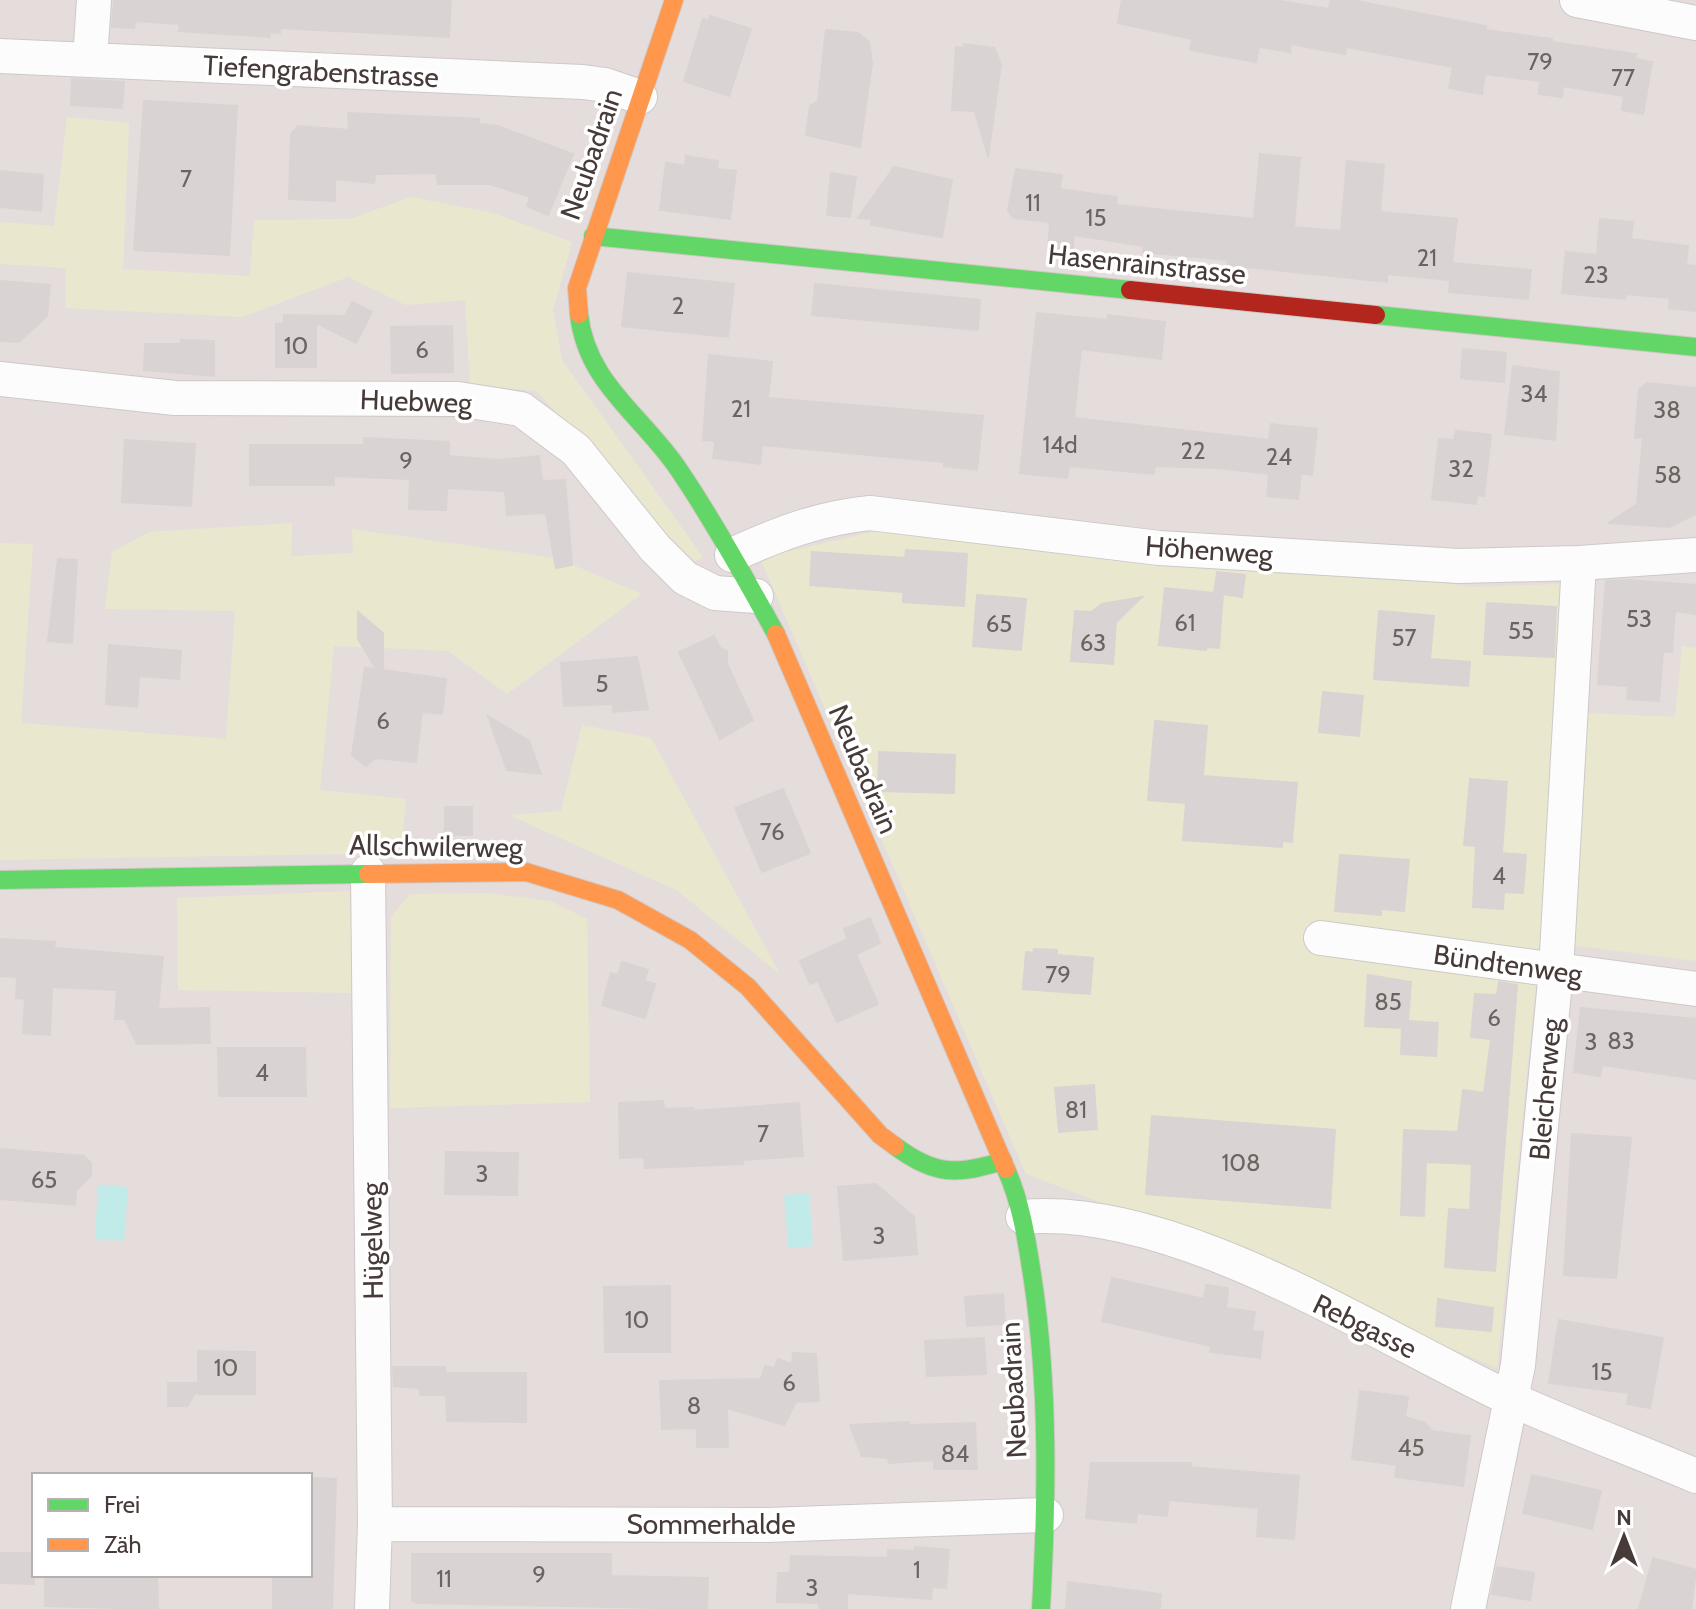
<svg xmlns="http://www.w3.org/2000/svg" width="1696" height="1609" font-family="Cabin,sans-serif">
<rect width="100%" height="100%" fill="#f1edec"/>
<path fill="#e5dddb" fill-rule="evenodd" d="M0,0H1696V1609H0ZM34,1475H310V1575H34Z"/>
<path fill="#e9e8cf" d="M67,117L129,123L123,269L250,276L254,220L350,219L411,197L493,213L572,242L553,310L562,360L703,557L690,564L537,391L470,384L465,300L406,305L348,277L242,317L65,308L66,268L0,264V222L54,226Z
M292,523L291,556L353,553L352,529L556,558L642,594L507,694L448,651L334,646L320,790L406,799L401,853L0,860V543L33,544L21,723L226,739L235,611L105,609L112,552L149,532Z
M876,531L1237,553L1471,587L1562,584L1540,945L1497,1368L1163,1226L1026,1174L760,558Z
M1682,646L1696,648V961L1570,945L1584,713L1675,717Z
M582,725L651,738L780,974L676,890L509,815L561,811Z
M350,891L353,993L178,990L177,898Z
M487,893L550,901L587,919L590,1102L390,1108L391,917L410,894Z"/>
<path fill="#c1ebe8" d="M98,1185L128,1187L124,1241L95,1239Z
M809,1193L813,1246L788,1248L784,1195Z"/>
<path fill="#d9d4d3" stroke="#d9d3d2" stroke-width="2" d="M114,0H451L449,37L280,28V33L269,32L270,37L179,31L180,24L135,21L134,28L112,27Z
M1122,0H1274L1329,9L1331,0H1351L1486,26V30L1552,39V42L1636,54L1635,59L1652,62L1643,114L1622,110L1624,96L1563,86L1562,97L1539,94L1540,81L1485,74L1482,94L1449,88L1453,67L1346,47L1345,54L1291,44L1290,52L1259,47L1256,62L1190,50L1192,39L1118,23Z
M710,16L751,29L729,96L684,81L703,19L709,21Z
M826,30L858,33L869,42L872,63L860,147L806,135L810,106L818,101Z
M964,44L994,48L1001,64L988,157L975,111L952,110L956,47L964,48Z
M72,79L124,82L122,108L71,105Z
M144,101L237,106L229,255L134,250Z
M348,113L479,119V124L498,126L573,154L548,215L527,206L530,197L490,184H438L436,173L376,174L374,183L335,179V201L289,199L291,134L298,126L349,130Z
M1260,154L1300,158L1294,227L1341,231L1347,161L1384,165L1380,212L1457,219L1452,263L1531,270L1528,299L1449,292L1450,280L1387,274V282L1227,265L1228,260L1143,252L1144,246L1074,235L1072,256L1048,253L1050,222L1013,218L1008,210L1016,169L1062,175L1060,189L1117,197L1116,205L1254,219Z
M686,156L718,161L717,169L736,171L730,219L660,210L666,163L685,166Z
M894,167L952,180L942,237L871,225L872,219L858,218Z
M0,171L43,175L41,211L0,207Z
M831,173L856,177L850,217L827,215Z
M1600,219L1633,222L1631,239L1688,246L1686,265L1696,266V311L1669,308L1670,298L1626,294L1625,299L1562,293L1566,252L1597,255Z
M628,273L734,284L728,337L622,326Z
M0,281L50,285L47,316L19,342L0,341Z
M815,284L980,300L978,330L812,315Z
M352,302L372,312L356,343L316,323V367H276V324H284V315L345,316Z
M1037,313L1107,320L1108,315L1165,322L1161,359L1081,349L1074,418L1269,440L1271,424L1317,429L1312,475L1301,473L1298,499L1267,496L1269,474L1218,468L1155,466L1154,474L1069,466L1067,478L1020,473Z
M452,326L453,372L392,373L391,327Z
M181,340L214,341V376L144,370L145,344H181Z
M1463,349L1506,353L1504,382L1461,378Z
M709,355L772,362L768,398L983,416L977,470L944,466V462L762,445L760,464L713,458L715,441L703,440Z
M1513,366L1559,372L1555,440L1505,434Z
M1647,383L1696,388V514L1669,527L1609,523L1637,504L1643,437L1635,438L1639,390Z
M1456,431L1491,435L1484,496L1477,495L1476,504L1432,499L1439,439L1454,440Z
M364,438L449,442V456L499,460L539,456L542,481L565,480L572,565L556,568L546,513L507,515L505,491L447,488L446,510L409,509L410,479L334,476V485H250V445H364Z
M125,440L195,444L191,506L122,502Z
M906,550L967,554L964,606L903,602V592L810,585L812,552L905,558Z
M58,559L77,560L72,643L48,641Z
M1217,572L1245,575L1242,597L1223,594L1219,648L1207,647L1206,650L1159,645L1165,588L1214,593Z
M1627,580L1696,585V614L1675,611L1672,652H1663L1659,701L1627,699L1628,686L1598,684L1606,581Z
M977,595L1026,599L1021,650L973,646Z
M1142,597L1116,622L1113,664L1071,661L1075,611L1091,612L1102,604Z
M1487,603L1556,607L1554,657L1484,654Z
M1379,611L1434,616L1430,659L1470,662L1468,686L1374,679Z
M358,612L383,633V670L446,679L442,714L422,712L416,762L375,758L366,766L352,755L365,668L376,669L358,639Z
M714,636L720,648L727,651V664L753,720L720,739L679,652Z
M109,645L181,651L179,679L139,676L137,707L106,704Z
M637,657L648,709L613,712V704L564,706L561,663Z
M1323,692L1363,696L1359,736L1319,732Z
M488,716L529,741L541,774L507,770Z
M1155,721L1207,726L1203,776L1297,783L1292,842L1282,841V847L1183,840L1186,803L1148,800Z
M879,752L955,755L954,793L878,791Z
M1470,779L1507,782L1502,853L1526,855L1523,893L1504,892L1503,909L1473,907L1476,846L1464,845Z
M783,789L810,853L762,872L735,808Z
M445,807H472V835H445Z
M1340,855L1409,860L1404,911L1381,909V915L1335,911Z
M870,918L880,943L856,954L878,1004L837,1022L818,981L810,984L800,961L848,939L844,929Z
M0,939L55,942L54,948L163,957L158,1009L209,1008L210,1043L137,1044L125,1019H115L117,990L52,987L50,1035L23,1033L25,999L16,998L17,977L0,976Z
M1034,949L1057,950V955L1093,958L1090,994L1023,989L1026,952L1033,953Z
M622,962L648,970L644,981L655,984L645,1018L602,1005L611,973L618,975Z
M1368,975L1411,982L1408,1021L1438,1023L1436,1056L1401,1054L1402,1028L1365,1026Z
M1499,982L1517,985L1495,1271L1445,1267L1449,1209L1470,1210L1472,1164L1426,1162L1424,1216L1401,1215L1404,1130L1458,1132L1463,1090L1484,1093L1491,1039L1471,1037L1475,994L1497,995Z
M1581,1008L1696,1019V1079L1602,1065L1600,1076L1574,1072Z
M218,1048H305L306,1096H219Z
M1094,1085L1097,1129L1059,1132L1055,1088Z
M663,1101L664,1109L693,1108L694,1111L799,1103L803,1156L743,1160V1164L645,1168L644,1157L620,1158L619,1103Z
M1152,1116L1335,1130L1330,1208L1146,1194Z
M1572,1134L1631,1138L1616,1278L1564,1275Z
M0,1149L84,1156L91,1163V1175L76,1191L75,1205L0,1199Z
M446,1152L518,1153L517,1195L445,1194Z
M876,1184L914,1217L917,1254L844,1260L838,1187Z
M1112,1278L1204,1299L1206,1285L1228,1288L1226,1308L1255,1312L1252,1331L1263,1332L1260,1358L1210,1352L1211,1346L1102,1321Z
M670,1286V1352H605L604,1287Z
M1003,1294L1005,1324L967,1326L965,1297Z
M1438,1299L1493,1308L1491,1331L1436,1326Z
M1559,1320L1663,1338L1650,1408L1627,1404L1629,1393L1549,1383Z
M984,1338L986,1374L927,1376L925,1341Z
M198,1351L255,1352V1394H198V1389L187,1406H168V1383H198Z
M793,1353L816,1354L819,1401L796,1402L784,1425L727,1408L728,1447H697V1428L662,1429L660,1381L761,1379L765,1366L774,1368L778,1359L792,1364Z
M393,1367H445L446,1373H526V1422L447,1421L446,1395H420V1388L394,1386Z
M1360,1391L1408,1397L1405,1417L1425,1423L1432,1431L1470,1436L1463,1486L1395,1477L1397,1465L1352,1459Z
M909,1422V1425L975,1423L977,1469H934V1460L889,1463L888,1458L862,1456L850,1425Z
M1091,1463H1191L1190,1467L1299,1476L1294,1539L1257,1536L1259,1508L1169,1500L1167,1516L1137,1513L1136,1523L1086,1518Z
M1532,1475L1601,1491L1592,1529L1523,1513Z
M310,1478L336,1479L332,1609H273V1575H310Z
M915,1547L949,1550L946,1588L932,1587L931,1599L847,1593V1609H819V1603L777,1602L778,1573H790L791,1556L888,1558V1550L914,1551Z
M0,1553H34V1584L0,1583Z
M412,1554H611V1576L708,1578L707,1609L418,1603L412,1601Z
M1653,1558L1696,1570L1691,1609H1639Z
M1497,1567L1534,1573L1530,1600L1492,1594Z
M45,1575H157L158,1609L45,1606Z
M1068,1582L1161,1594L1160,1609H1066Z"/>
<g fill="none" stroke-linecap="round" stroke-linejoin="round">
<g stroke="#cdc9c8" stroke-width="36">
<path id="street" d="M1577,0L1696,23
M0,56L583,82L605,85L640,97
M90,60L94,0
M0,379L175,398L458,399L521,409L576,450L655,548L685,578L715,593L756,596
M732,555C778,534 819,518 870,513L1159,548L1459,566L1579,563L1696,555
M368,872L375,1524L372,1609
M1321,938L1696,989
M1023,1217C1174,1203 1375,1335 1511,1399C1572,1427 1635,1450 1696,1476
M375,1524L768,1525L1046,1515
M1468,1609L1518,1365L1556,971L1579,563"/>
</g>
<g stroke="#d1c8c5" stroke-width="20">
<path id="fast" d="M593,236L1130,290
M579,314C586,383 643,416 679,470C714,522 746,579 776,634
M1376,315L1696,347
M0,880L368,874
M895,1146C935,1176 957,1175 1003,1161
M1006,1169C1022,1205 1027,1242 1033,1281C1049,1389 1047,1499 1041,1609"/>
</g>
<g stroke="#d1c8c5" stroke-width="20">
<path id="slow" d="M579,314L577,288L674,0
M776,634L1006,1169
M368,874L526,872L618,900L690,940L748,987L880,1135L895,1146"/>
</g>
<g stroke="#d1c8c5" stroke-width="20">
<path id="jam" d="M1130,290L1376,315"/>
</g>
<use href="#street" stroke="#fdfcfc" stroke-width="34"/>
<use href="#fast" stroke="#63d668" stroke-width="18"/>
<use href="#slow" stroke="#ff974d" stroke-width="18"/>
<use href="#jam" stroke="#b3261e" stroke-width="18"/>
</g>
<g text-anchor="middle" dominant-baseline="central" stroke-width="7" stroke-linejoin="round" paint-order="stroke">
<g font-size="24" fill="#6d6361">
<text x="1540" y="61">79</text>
<text x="1623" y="77">77</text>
<text x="186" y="178">7</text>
<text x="1033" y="202">11</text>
<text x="1096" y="217">15</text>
<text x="1427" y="257">21</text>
<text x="1596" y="274">23</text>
<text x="678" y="305">2</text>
<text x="296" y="345">10</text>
<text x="422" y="349">6</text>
<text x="1534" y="393">34</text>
<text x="741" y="408">21</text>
<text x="1667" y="409">38</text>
<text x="1060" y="444">14d</text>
<text x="1193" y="450">22</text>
<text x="1279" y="456">24</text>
<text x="406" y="460">9</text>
<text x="1461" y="468">32</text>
<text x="1668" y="474">58</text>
<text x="1639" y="618">53</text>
<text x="1185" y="622">61</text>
<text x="999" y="623">65</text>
<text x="1521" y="630">55</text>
<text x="1404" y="637">57</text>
<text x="1093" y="642">63</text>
<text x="602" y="683">5</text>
<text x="383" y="720">6</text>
<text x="772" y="831">76</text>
<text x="1499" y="875">4</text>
<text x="1058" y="974">79</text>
<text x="1388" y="1001">85</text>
<text x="1494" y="1017">6</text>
<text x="1621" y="1040">83</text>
<text x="1591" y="1041">3</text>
<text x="262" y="1072">4</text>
<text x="1076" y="1109">81</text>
<text x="763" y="1133">7</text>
<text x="1241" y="1162">108</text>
<text x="482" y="1173">3</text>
<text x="44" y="1179">65</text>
<text x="879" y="1235">3</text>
<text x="637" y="1319">10</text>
<text x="226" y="1367">10</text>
<text x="1602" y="1371">15</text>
<text x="789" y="1382">6</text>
<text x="694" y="1405">8</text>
<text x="1411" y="1447">45</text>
<text x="955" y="1453">84</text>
<text x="917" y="1569">1</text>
<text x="539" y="1574">9</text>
<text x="444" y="1578">11</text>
<text x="812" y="1587">3</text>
</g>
<g font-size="28" fill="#473b39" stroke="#fff">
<text transform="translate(321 71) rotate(3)">Tiefengrabenstrasse</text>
<text transform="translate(591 154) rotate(-71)">Neubadrain</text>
<text transform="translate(1147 264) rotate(6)">Hasenrainstrasse</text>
<text transform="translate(416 401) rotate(2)">Huebweg</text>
<text transform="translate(1209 550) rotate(4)">Höhenweg</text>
<text transform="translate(864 769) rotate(67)">Neubadrain</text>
<text transform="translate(436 846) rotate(1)">Allschwilerweg</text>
<text transform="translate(1508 964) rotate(8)">Bündtenweg</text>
<text transform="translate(1545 1089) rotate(-85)">Bleicherweg</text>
<text transform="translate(372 1241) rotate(-91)">Hügelweg</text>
<text transform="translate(1365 1326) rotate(26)">Rebgasse</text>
<text transform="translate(1013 1390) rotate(-93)">Neubadrain</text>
<text x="711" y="1524">Sommerhalde</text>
</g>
</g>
<rect x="32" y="1473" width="280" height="104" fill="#ffffff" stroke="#b5b1b0" stroke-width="2"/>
<rect x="48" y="1499" width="40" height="12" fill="#63d668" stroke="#b5b1b0" stroke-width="2"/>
<text x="104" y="1513" font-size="24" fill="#473b39">Frei</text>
<rect x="48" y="1539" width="40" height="12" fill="#ff974d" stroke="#b5b1b0" stroke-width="2"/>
<text x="104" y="1553" font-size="24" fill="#473b39">Zäh</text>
<g transform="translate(1624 1537)" stroke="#ffffff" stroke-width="6" paint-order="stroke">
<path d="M0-6L14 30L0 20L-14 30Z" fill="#473b39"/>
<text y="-12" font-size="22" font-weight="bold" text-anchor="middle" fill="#473b39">N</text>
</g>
</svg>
